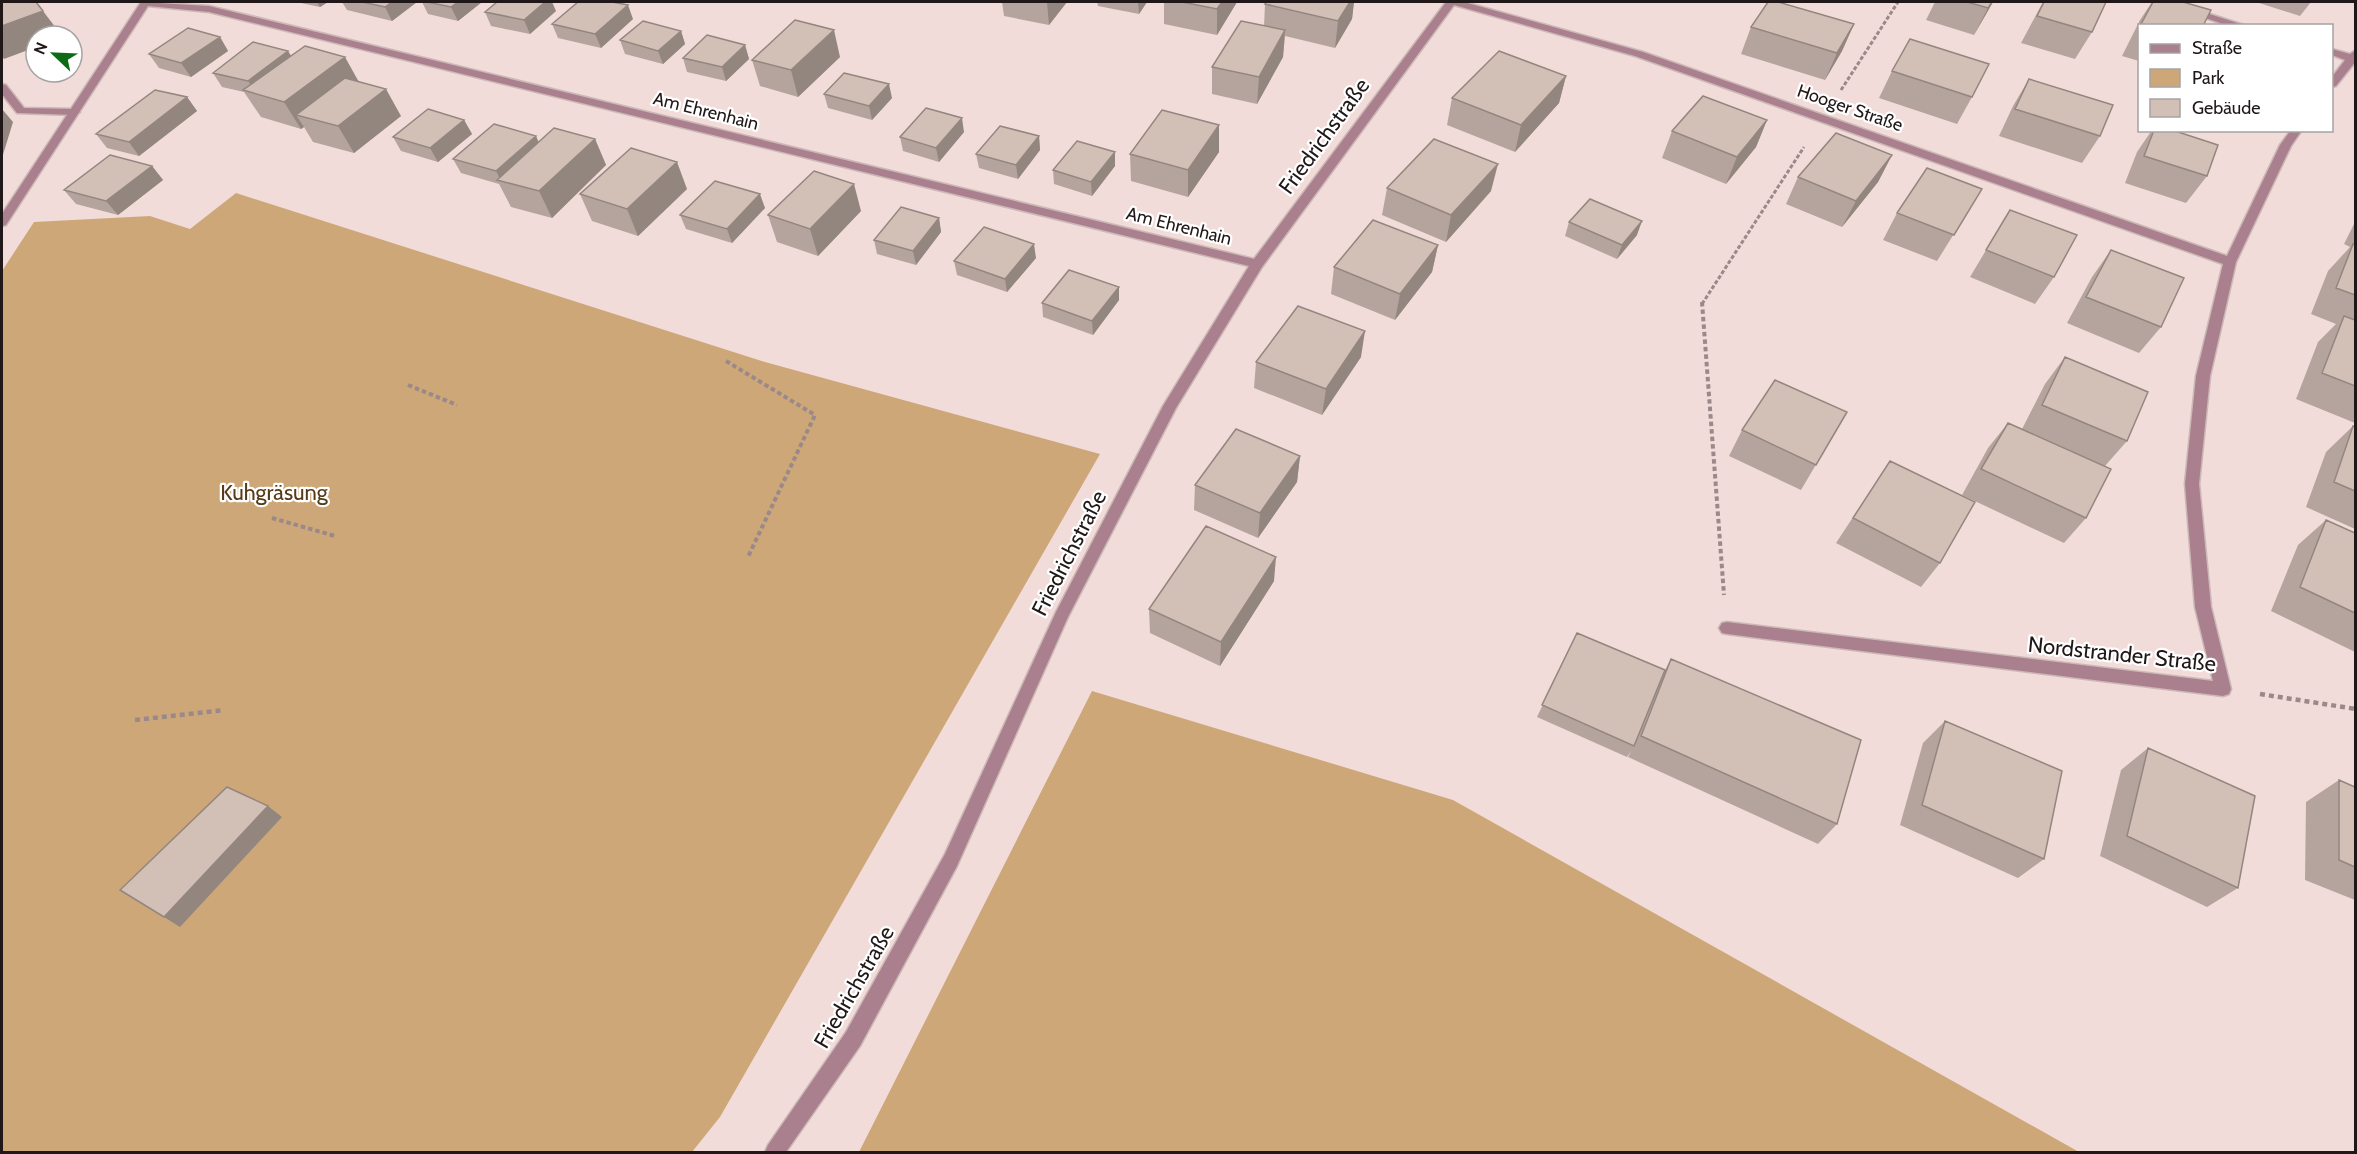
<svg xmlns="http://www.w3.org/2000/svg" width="2357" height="1154" font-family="Cabin,sans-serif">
<rect width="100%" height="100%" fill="#f2dcda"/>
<path fill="#cea779" d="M236,193L765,362L1100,454L720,1117L692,1152H2V271L34,222L150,216L190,229Z
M1092,691L1453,800L2079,1152H859Z"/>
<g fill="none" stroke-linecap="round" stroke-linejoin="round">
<g stroke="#ccb9b7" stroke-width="3">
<path id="lane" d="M2,84L6,85L24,108L74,109L80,112L74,115L17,113L2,94Z"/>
</g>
<g stroke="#ccb9b7" stroke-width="3">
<path id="street" d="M141,2L209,6L1254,259L1446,2H1464L1643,52L2227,256L2280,145L2291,130H2302L2291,146L2236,262L2210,376L2199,484L2211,607L2231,689L2229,694L2223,696L1727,634L1722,633L1719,628L1722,623L1727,622L2213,681L2195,607L2185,484L2196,376L2223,264L1635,56L1454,5L1262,267L1176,408L1068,617L957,866L860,1046L786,1152H765L768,1145L846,1032L945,854L1056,612L1163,406L1249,266L209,12L148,6L6,225L2,226V214Z
M2158,2H2172L2247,26H2229Z
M2332,49L2350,54L2356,50V61L2336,86L2332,87V77L2345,60L2332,55Z"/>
</g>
<path stroke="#9a8988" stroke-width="3" stroke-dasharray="4 2" stroke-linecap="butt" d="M1841,90L1898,2
M1702,304L1804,147"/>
<path stroke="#9a8988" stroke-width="4" stroke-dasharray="4.5 3" stroke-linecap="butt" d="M1702,302L1724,595
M726,361L815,415L748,557
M408,385L457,405
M272,518L335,536"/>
<path stroke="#9a8988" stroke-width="4.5" stroke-dasharray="5 4" stroke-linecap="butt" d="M2260,694L2356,709
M135,720L224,710"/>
<use href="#lane" fill="#ab808e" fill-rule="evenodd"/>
<use href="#street" fill="#ab808e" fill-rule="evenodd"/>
</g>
<path fill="#b5a49d" d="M296,2H328L320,7Z
M342,2H417L392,21L347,10Z
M422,2H482L458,21L428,14Z
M1002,2H1067L1049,25L1004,16Z
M1097,2H1147L1139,14L1098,6Z
M1164,2H1237L1217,35L1164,24Z
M1267,2H1354L1352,19L1335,48L1285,36L1283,57L1257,104L1212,94V67L1264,26L1265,4Z
M1935,2H1993L1974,35L1926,20Z
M2043,2H2106L2092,32L2075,59L2021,43Z
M2152,2H2183L2203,26H2139V61L2122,56L2140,20Z
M2256,2H2311L2300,16Z
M556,11L530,34L491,26L485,12Z
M633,19L601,48L558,38L552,24Z
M1854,24L1842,51L1825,80L1741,54L1751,27Z
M681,31L685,44L663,64L625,54L620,40Z
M220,37L228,51L191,77L159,68L149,54Z
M745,45L749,59L726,81L687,72L683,58Z
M291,56L359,81L401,116L354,153L313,142L304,127L301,129L261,117L244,92L222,87L213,73Z
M840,57L798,97L760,86L752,60Z
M1892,71L1972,97L1957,124L1879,98Z
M1566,76L1559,103L1515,152L1447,125L1452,98Z
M2029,79L2100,136L2082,163L1999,136L2013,106Z
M824,94L892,98L872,120L828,108Z
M187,97L197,111L139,156L107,148L96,134Z
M464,120L472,134L438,162L401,151L393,137Z
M1767,120L1756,147L1726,184L1662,158L1672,131Z
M1219,125V152L1188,197L1131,181L1130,154Z
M2152,130H2172L2207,176L2186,203L2125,183L2137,152Z
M964,132L939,162L903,151L900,137Z
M1039,136L1040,150L1018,179L979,168L976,154Z
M595,139L606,165L552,218L511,207L499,184L461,173L453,159L538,142Z
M1115,152V166L1092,196L1054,184L1053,170Z
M1892,155L1878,182L1842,227L1786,204L1798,177Z
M152,166L163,180L118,215L76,204L64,190Z
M1387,188L1491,191L1446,242L1382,215Z
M687,189L638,236L592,221L580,194Z
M1982,189L1937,261L1883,240L1897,213Z
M765,208L732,243L686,229L680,215Z
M2010,210L2054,277L2035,304L1970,277Z
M861,211L818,256L777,242L768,215Z
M939,218L941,232L916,265L877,254L874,240Z
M1569,222L1637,235L1617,259L1565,236Z
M2355,222V423L2296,399L2318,342L2336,324L2311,314L2328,271L2350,247L2344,244Z
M1438,245L1432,272L1395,320L1331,294L1334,267Z
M2111,250L2161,327L2139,353L2067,323L2092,277Z
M1036,258L1007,292L957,275L954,261Z
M1119,287V300L1093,335L1043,317L1042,303Z
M1361,357L1322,415L1254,388L1256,362Z
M2065,357L2127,441L2105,466L2086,518L2064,543L1962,495L1988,448L2008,423L2022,429L2045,384Z
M1847,412L1801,490L1729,456L1742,430Z
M2353,426L2355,427V529L2306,507L2326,452Z
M1300,456L1297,482L1258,538L1194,510L1195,485Z
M1890,461L1940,563L1921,587L1836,543Z
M2326,520L2355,533V652L2271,611L2298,545Z
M1274,581L1220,666L1150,633L1149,609Z
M1577,633L1665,670L1671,659L1837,824L1818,844L1628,757L1631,751L1627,757L1537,717Z
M1945,721L2044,859L2018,878L1900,825L1923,743Z
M2148,748L2238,888L2207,907L2100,856L2121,770Z
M2339,780L2355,787V900L2305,880L2306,802Z"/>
<path fill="#93867f" d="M317,2H328L320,7Z
M392,2H417L392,21L385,7Z
M458,2H482L458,21L451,7Z
M545,2H552L556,11L530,34L524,20Z
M1047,2H1067L1049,25Z
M1138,2H1147L1139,14Z
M1222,2H1237L1217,35V9Z
M1350,2H1354L1352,19L1335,48L1338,21Z
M1992,2H1993L1974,35L1988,8Z
M628,5L633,19L601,48L595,34Z
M43,11L62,36H36V47L4,59L2,56V26Z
M1854,24L1842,51L1825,80L1837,53Z
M834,30L840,57L798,97L791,70Z
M1285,30L1283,57L1257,104L1259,77Z
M681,31L685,44L663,64L658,51Z
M220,37L228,51L191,77L181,63Z
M745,45L749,59L726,81L722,67Z
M288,51L297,65L257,94L248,81Z
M345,57L360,84L296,115L304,127L301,129L284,102Z
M1566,76L1559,103L1515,152L1521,125Z
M889,84L892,98L872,120L869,106Z
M386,89L401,116L354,153L338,126Z
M187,97L197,111L139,156L129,142Z
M2,109L13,122L2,158Z
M962,118L964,132L939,162L936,148Z
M464,120L472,134L438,162L430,148Z
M1767,120L1756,147L1726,184L1737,157Z
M1219,125V152L1188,197V170Z
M536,136L542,150L501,181L496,171Z
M1039,136L1040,150L1018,179L1016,165Z
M595,139L606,165L552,218L539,191Z
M1115,152V166L1092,196L1091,182Z
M1892,155L1878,182L1842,227L1856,201Z
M677,162L687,189L638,236L627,209Z
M1498,164L1491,191L1446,242L1451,215Z
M152,166L163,180L118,215L106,201Z
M854,184L861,211L818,256L810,229Z
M760,194L765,208L732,243L727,229Z
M939,218L941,232L916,265L913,251Z
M1642,221L1637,235L1617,259L1622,245Z
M1034,244L1036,258L1007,292L1005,279Z
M1438,245L1432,272L1395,320L1400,294Z
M1119,287V300L1093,335L1092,321Z
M1365,331L1361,357L1322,415L1326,389Z
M1300,456L1297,482L1258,538L1260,513Z
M1276,557L1274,581L1220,666L1221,642Z
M268,806L282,817L180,927L164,917Z"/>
<path fill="#d2bfb6" stroke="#93867f" stroke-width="1.5" d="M2,2H36L43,11L2,26Z
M362,2H392L385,7Z
M427,2H458L451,7Z
M497,2H545L524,20L485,12Z
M578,2H612L628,5L595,34L552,24Z
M1182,2H1222L1217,9Z
M1267,2H1350L1338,21L1265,4Z
M1768,2H1778L1854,24L1837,53L1751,27Z
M1967,2H1992L1988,8Z
M2044,2H2106L2092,32L2037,16Z
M2153,2H2183L2211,10L2203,26H2140Z
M795,20L834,30L791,70L752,60Z
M643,21L681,31L658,51L620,40Z
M1241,21L1285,30L1259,77L1212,67Z
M188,28L220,37L181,63L149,54Z
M707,35L745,45L722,67L683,58Z
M1910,39L1989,64L1972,97L1892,71Z
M253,42L288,51L248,81L213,73Z
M305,46L345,57L284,102L243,90Z
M1499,51L1566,76L1521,125L1452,98Z
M844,73L889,84L869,106L824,94Z
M345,78L386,89L338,126L296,115Z
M2029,79L2113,105L2100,136L2015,109Z
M155,90L187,97L129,142L96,134Z
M1703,96L1767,120L1737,157L1672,131Z
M926,108L962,118L936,148L900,137Z
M428,109L464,120L430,148L393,137Z
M1162,110L1219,125L1188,170L1130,154Z
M494,124L536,136L496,171L453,159Z
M1000,126L1039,136L1016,165L976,154Z
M554,128L595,139L539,191L497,180Z
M2154,130H2172L2218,145L2207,176L2144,156Z
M1836,133L1892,155L1856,201L1798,177Z
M1434,139L1498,164L1451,215L1387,188Z
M1077,141L1115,152L1091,182L1053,170Z
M631,148L677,162L627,209L580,194Z
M110,155L152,166L106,201L64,190Z
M1927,168L1982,189L1954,235L1897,213Z
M814,171L854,184L810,229L768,215Z
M715,181L760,194L727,229L680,215Z
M1590,199L1642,221L1622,245L1569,222Z
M901,207L939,218L913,251L874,240Z
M2010,210L2077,235L2054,277L1986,250Z
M1373,220L1438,245L1400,294L1334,267Z
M984,227L1034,244L1005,279L954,261Z
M2353,244L2355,245V295L2336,288Z
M2111,250L2184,278L2161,327L2086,297Z
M1069,270L1119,287L1092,321L1042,303Z
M1298,306L1365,331L1326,389L1256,362Z
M2344,316L2355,320V386L2322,373Z
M2065,357L2148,392L2127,441L2042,405Z
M1775,380L1847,412L1816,465L1742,430Z
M2008,423L2111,469L2086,518L1981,469Z
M2353,426L2355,427V491L2334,482Z
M1236,429L1300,456L1260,513L1195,485Z
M1890,461L1975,502L1940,563L1853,518Z
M2326,520L2355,533V613L2300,587Z
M1206,526L1276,557L1221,642L1149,609Z
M1577,633L1665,670L1634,746L1542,705Z
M1671,659L1861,740L1837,824L1641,736Z
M1945,721L2062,771L2044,859L1922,805Z
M2148,748L2255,796L2238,888L2127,836Z
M2339,780L2355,787V867L2339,860Z
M227,787L268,806L164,917L120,890Z"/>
<g text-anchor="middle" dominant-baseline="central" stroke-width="4.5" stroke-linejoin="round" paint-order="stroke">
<g font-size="18" fill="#201818" stroke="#fff">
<text transform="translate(1850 108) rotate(19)">Hooger Straße</text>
<text transform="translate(706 111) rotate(14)">Am Ehrenhain</text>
<text transform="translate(1179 226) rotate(14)">Am Ehrenhain</text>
</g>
<g font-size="22" fill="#201818" stroke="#fff">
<text transform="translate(1324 136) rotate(-54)">Friedrichstraße</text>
<text transform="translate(1069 553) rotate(-63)">Friedrichstraße</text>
<text transform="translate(2122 654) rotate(6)">Nordstrander Straße</text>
<text transform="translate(854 987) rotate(-60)">Friedrichstraße</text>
</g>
<g font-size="22" fill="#563b19" stroke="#fff">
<text x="274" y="492">Kuhgräsung</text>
</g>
</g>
<rect width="2357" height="1154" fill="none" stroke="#201818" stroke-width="6"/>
<rect x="2138" y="24" width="195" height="108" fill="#ffffff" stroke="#a6a3a3" stroke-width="1.5"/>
<rect x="2150" y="44" width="30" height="9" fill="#ab808e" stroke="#a6a3a3" stroke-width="1.5"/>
<text x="2192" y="54" font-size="18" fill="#201818">Straße</text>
<rect x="2150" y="69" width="30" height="18" fill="#cea779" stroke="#a6a3a3" stroke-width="1.5"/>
<text x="2192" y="84" font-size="18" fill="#201818">Park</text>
<rect x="2150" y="99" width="30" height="18" fill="#d2bfb6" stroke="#a6a3a3" stroke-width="1.5"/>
<text x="2192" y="114" font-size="18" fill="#201818">Gebäude</text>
<g transform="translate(54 54) rotate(293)"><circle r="28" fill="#ffffff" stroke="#a6a3a3" stroke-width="1.5"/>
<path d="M0-4.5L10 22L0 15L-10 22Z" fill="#0d6b15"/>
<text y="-9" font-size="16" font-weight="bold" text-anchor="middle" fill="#201818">N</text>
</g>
</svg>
